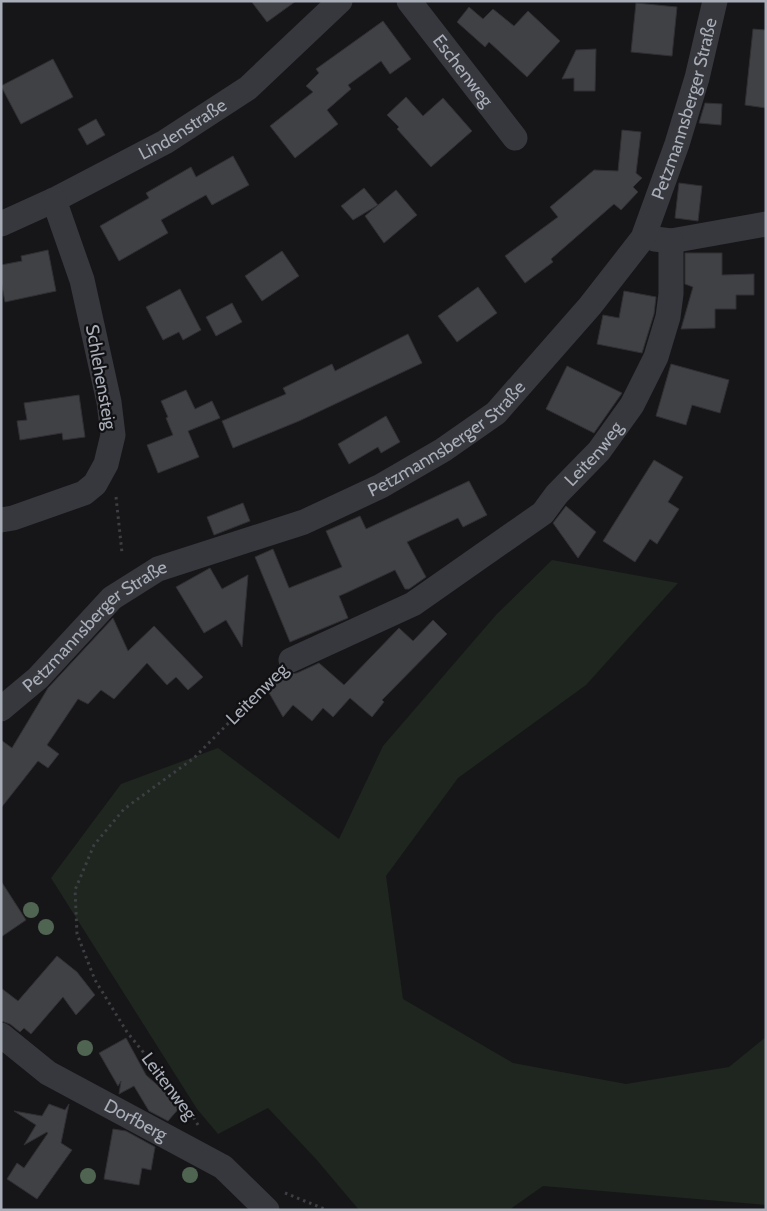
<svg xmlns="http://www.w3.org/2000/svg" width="767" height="1211" font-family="Cabin,sans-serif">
<rect width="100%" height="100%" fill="#161618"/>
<path fill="#1e261f" d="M552,560L678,583L586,685L458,778L386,876L403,999L513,1063L626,1084L729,1067L766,1037V1205L543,1186L509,1210H359L316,1159L268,1108L218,1134L197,1109L51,878L121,784L218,748L339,839L383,746L496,615Z"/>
<path fill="#404145" stroke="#303034" d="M251,1H296L267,22Z
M636,3L677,7L672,56L631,52Z
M469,7L483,19L493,9L514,26L528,11L560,41L527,77L489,42L485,47L457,22Z
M383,21L411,59L390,74L381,61L348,85L351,89L327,110L338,124L295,158L270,126L313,92L306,86L319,73L316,69Z
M753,29L766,30V108L745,105Z
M596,49L595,91H574V78L562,79L576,50Z
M53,59L73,97L21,124L1,86Z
M406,97L423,116L443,98L472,131L431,167L397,129L399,127L387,115Z
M705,103L722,104L721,125L699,123Z
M96,119L105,135L87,145L78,129Z
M622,130L641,132L636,173L642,178L633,187L638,192L621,210L614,204L551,259L553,262L525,283L505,256L558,217L550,207L594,170L618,171Z
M233,156L249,185L212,205L206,195L161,220L168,233L119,261L100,226L149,198L146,193L191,167L196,177Z
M679,183L702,186L698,221L675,218Z
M364,188L378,205L353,220L341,206Z
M396,190L417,215L384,243L365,216Z
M48,250L56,291L5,302L1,281V265L22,261L21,256Z
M282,251L299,276L262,301L245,276Z
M685,253H722V275L754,274V295H736V309H715V328L681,329L693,287L685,284Z
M478,287L497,313L457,342L438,316Z
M180,289L201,330L183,340L179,332L163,340L146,307Z
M624,291L656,297L654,314L642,353L597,344L603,315L619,318Z
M232,303L242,322L216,336L206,317Z
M408,334L422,363L299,421L233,448L222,421L286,394L283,388L332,364L335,371Z
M671,364L729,380L720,413L692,405L686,425L656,416Z
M567,366L622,393L594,433L546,409Z
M186,390L195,409L212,401L220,418L188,431L199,457L158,473L147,445L173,435L166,418L168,417L161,401Z
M79,395L85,437L63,440L62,433L20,440L17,421L27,420L24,403Z
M386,416L400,442L381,453L378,447L349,464L338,444Z
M654,460L683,477L668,502L679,509L657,544L650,539L635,562L603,541Z
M469,481L487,515L463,527L458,518L407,542L426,577L409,589H405L395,570L346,593L339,596L348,618L290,642L255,557L273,549L289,588L342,567L326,531L360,516L366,529Z
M243,503L250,521L214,535L207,517Z
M566,506L596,532L578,558L553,523Z
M210,568L222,589L248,575L242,647L226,620L204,633L176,587Z
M113,618L128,651L154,626L203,677L188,690L176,677L167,685L147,663L114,699L101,690L88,704L78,699L47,745L59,754L48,768L38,761L1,808V740L12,748L48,688Z
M433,620L447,634L382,700L384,702L372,717L350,698L333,717L323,708L312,721L293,705L283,717L268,691L284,672L290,674L297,673L319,663L344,685L399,628L413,641Z
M1,881L26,920L1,937Z
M57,956L77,972L95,995L76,1015L63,997L31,1034L24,1028L20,1032L10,1024L1,1021V988L18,1001Z
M126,1038L146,1075L181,1106L168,1121L149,1111L134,1086L119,1094L121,1081L118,1086L99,1053Z
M49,1104L65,1110L69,1104L61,1143L72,1150L37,1199L7,1179L17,1163L24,1168L48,1133L47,1132L24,1145L36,1125L14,1111L42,1116Z
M113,1129L126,1131L155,1147L151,1170L142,1168L139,1185L104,1179Z"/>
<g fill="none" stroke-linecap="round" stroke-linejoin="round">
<path stroke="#3d3f44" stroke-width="3" stroke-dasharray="2.5 4" stroke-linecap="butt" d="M116,497L122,553
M198,1125L186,1105L127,1032L95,980L77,934L75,890L94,845L124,809L194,758L275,676
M285,1193L327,1210"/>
<g stroke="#37383d" stroke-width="25">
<path id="s1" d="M409,1L515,138"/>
<path id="s2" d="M1,224L54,200L165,142L248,88L340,1"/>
<path d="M655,239L671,241L766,224"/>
<path d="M1,520L13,518L84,493L95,484L106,464L113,435L109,402L82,280L54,200"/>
<path id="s3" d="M291,660L413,604L543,513L557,494L599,451L632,405L656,357L668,317L671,294V241"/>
<path id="s4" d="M1,709L38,678L112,598L158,569L304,522L381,486L443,450L496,413L590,306L643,238L677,144L697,78L715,1"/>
<path id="s5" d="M1,1035L48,1073L223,1167L267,1210"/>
</g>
</g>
<g fill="#506452">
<circle cx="31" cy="910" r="8"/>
<circle cx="46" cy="927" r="8"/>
<circle cx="85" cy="1048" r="8"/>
<circle cx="190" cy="1175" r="8"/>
<circle cx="88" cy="1176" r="8"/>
</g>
<g text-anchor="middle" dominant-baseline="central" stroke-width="4.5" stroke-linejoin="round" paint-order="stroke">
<g font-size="18" fill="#a8adb8" stroke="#111113">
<text stroke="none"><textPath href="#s1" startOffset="88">Eschenweg</textPath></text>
<text stroke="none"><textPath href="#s4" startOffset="951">Petzmannsberger Straße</textPath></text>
<text stroke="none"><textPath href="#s2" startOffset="205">Lindenstraße</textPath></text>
<text transform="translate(101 377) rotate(80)">Schlehensteig</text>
<text stroke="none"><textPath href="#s4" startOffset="531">Petzmannsberger Straße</textPath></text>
<text stroke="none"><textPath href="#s3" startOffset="371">Leitenweg</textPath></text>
<text stroke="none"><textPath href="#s4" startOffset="126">Petzmannsberger Straße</textPath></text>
<text transform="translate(257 694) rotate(-45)">Leitenweg</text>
<text transform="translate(169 1086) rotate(53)">Leitenweg</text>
<text stroke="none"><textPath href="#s5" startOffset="160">Dorfberg</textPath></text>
</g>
</g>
<rect width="767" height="1211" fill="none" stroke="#a8adb8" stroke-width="5"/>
</svg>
